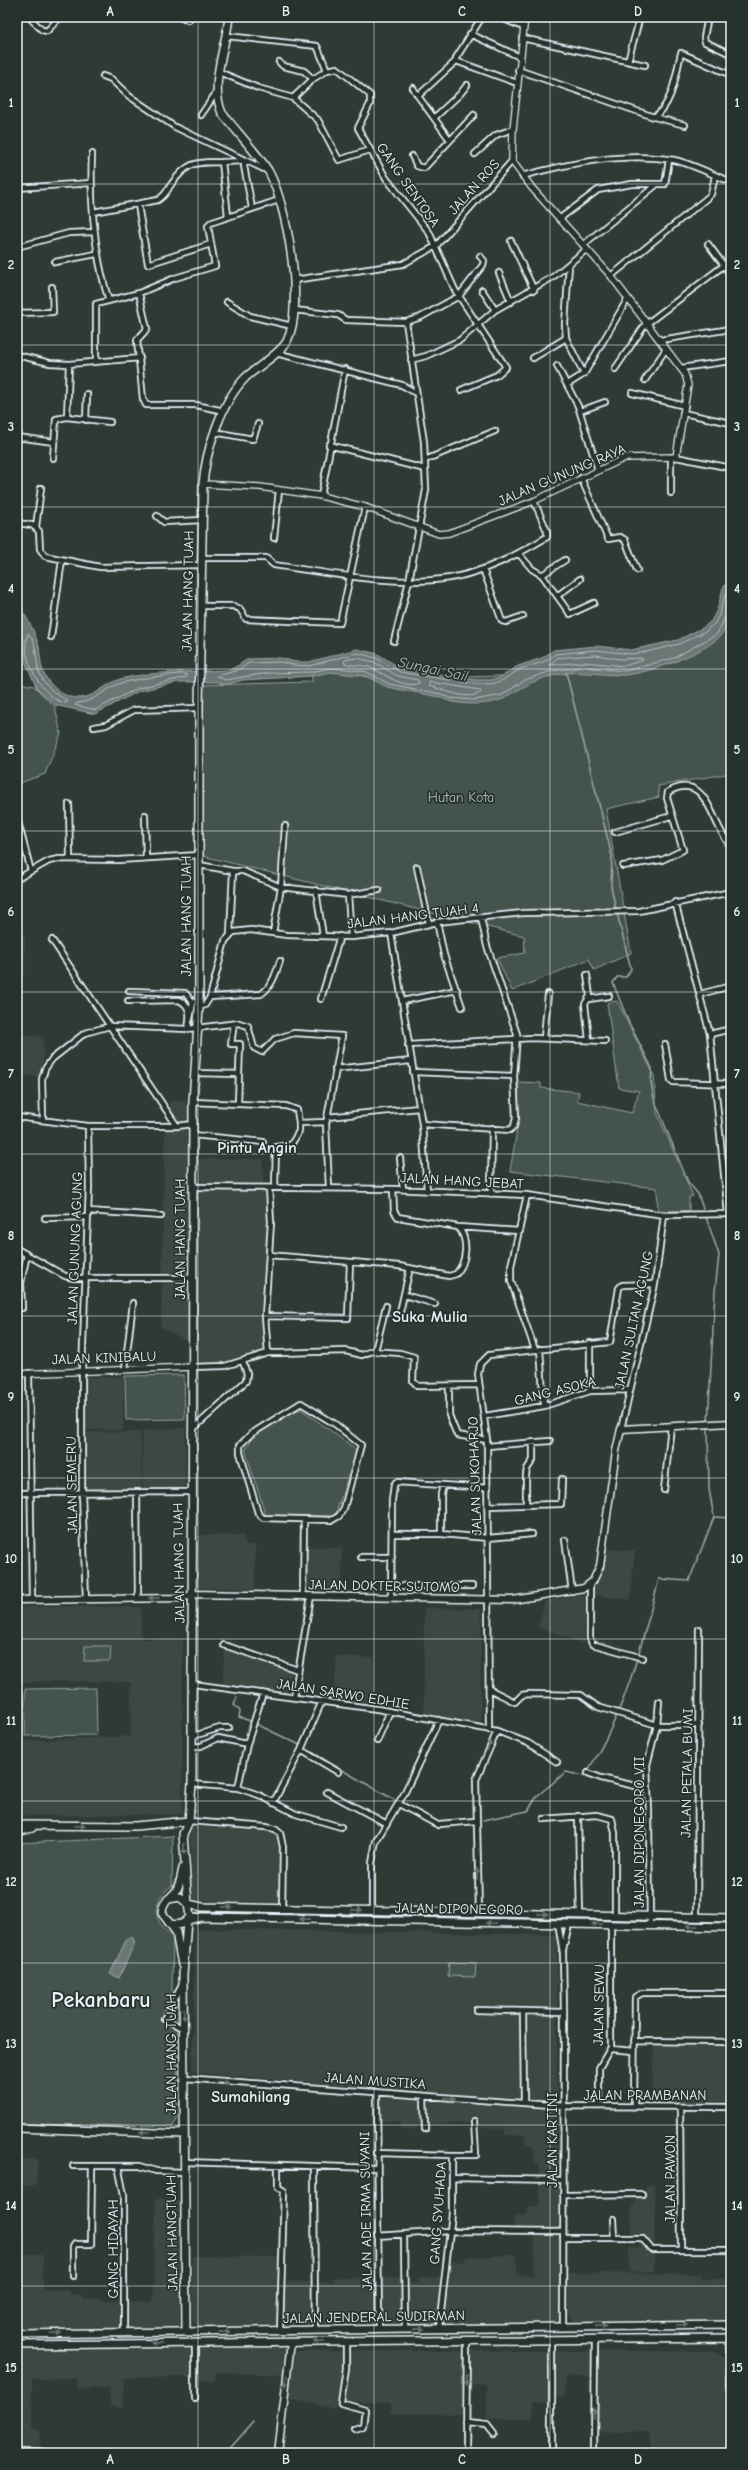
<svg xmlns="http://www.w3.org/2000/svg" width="748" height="2470" font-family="'Comic Neue',sans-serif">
<rect width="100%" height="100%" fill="#2e3b35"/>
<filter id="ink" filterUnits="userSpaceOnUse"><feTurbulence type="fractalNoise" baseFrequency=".025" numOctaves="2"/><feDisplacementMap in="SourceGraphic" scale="8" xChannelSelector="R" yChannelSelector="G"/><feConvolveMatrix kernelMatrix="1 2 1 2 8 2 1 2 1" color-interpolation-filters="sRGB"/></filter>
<g filter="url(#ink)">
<path fill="#3b4843" d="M17,934H25V974H17Z
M17,1035L44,1037L42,1076L17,1075Z
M170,1101H188V1342L161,1327L165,1120H177L170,1109Z
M196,1159H263V1185L267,1191V1250L263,1296L264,1351L225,1364L195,1365Z
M86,1377H124L123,1430H86Z
M185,1428V1491H143L142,1431Z
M85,1432H140L142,1490L86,1491Z
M195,1535H243L246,1545H255V1589L196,1588Z
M307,1546L342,1548V1596L306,1595Z
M609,1549L635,1551L630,1600L595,1595L594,1587Z
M585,1594V1644L538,1627L545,1601Z
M57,1606L141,1607V1639L183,1638L182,1814L17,1816V1741L131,1736V1682L58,1681L17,1683V1607Z
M424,1608L481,1609V1726L424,1717Z
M225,1649L293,1665L287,1695L222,1687Z
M337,1656L374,1658V1708L333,1702Z
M190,1827L264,1829L274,1832L279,1838L280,1845V1905L195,1901L193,1897Z
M196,1929L557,1935V2099L552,2102L199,2073L192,2070Z
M654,2042L731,2043V2104H708V2107H652Z
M378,2095L561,2109L560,2327L281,2328V2282H333V2278L404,2277V2284L419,2283V2277H446L449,2261L466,2262L465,2257L517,2255V2275L534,2276L535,2234H514V2216L527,2215L528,2206H539V2164L535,2165L533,2145L526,2144V2135H505V2129L474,2126L472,2123L417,2124V2129H400V2121H378Z
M17,2159H38L36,2186H17Z
M655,2185L654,2272H629V2247H640V2234H631V2215L636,2196H645L646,2186Z
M156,2199H179L180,2339H288L283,2375L216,2372L214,2381L182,2377L124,2378L123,2408L110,2407L109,2388L77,2389L76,2378L32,2379V2430H40V2450L17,2453V2236H25V2254H43V2290L69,2291V2294L83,2295V2299L153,2302Z
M193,2256L280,2257L278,2327H199L194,2323L192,2316Z
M567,2273L701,2274L702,2279L731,2278V2324H575L568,2312Z
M297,2351H716L728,2360L729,2364L730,2453H654L649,2431L593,2433L592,2376H565V2396L551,2397L550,2403L532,2402V2419H487V2384L465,2385V2414L390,2413V2403L343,2401L332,2408L286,2398L292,2354Z"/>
<path fill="#45524e" stroke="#96a2a3" d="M731,613V773L658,786L659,797L606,809L631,953L594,970L589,959L512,991L497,958L525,953L524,936L199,855L202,685L312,682V676C327,665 359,674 375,680L558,674L584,671L625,675L675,662L720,636Z
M17,683L34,686L55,707L61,734L45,774L17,784Z
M617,1001L654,1075L657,1113L693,1196L689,1197V1211H658L657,1188L510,1171L519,1118L518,1082L541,1083V1088L579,1092L577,1101L632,1113L639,1091L619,1088L607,1003Z
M184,1375L185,1419L126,1420L125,1376Z
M301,1409L357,1450L335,1516H266L245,1450L261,1423Z
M85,1646H111L110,1661H84Z
M96,1688L97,1735L25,1736V1689Z
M173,1836L172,1886C151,1899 152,1924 173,1936L172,1990L178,1998L177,2120L173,2126L17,2124V1843Z
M449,1962L476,1963L475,1977L448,1976Z"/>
<path fill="#6b7775" stroke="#9da8a9" d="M731,578C731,597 734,619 720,636C707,652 644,675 623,675C598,675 575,669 551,676C533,680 520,689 505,698C490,706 454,706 440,697L387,687L366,676L330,672L312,676L243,680L224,685L218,682H178L139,691L95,714L55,705L37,688L26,664L23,637L17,625V604C27,616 35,632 39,647C41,659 40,669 47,679C53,688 65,698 77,698C95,699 106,682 124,678C158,671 192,672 227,670L234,668L248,659L281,658L295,662H309L357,649L378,654L400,668L475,680H491L501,677L518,666L542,658L554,650L596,646L631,650L678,640L704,627L711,621L717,610L723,588Z
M132,1937L135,1942L119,1978L110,1974L127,1938Z"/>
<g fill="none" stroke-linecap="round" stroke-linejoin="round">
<path stroke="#b6c0c4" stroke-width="1" d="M731,584L725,594L719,615L714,624L706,631L679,644L646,652L632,654L596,650L556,654L543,662L520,669L503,680L492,684H475L400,672L376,658L357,653L309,666L294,665L280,662L249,663L236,671L217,676L225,680L268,673L310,672L330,668L347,669L367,672L389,684L441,694L449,698L474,700L502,695L525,680L551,671L584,667L625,671L674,658L717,634L726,615L731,613
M28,634C38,639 35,662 39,672C44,685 54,694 67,700V703C43,702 18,653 28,634Z
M596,655L620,659L642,658L643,660L624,666L584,662L549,665L557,658Z
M357,658L374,662L398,676L418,680L419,683C403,690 383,672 369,667C361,665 351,666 344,663L345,660Z
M179,674H186L187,677L138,688L95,710L75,705L77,703C96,702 106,687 124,682C142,678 161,676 179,674Z
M430,682L480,690L481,692C468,702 443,689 429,686Z"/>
<path stroke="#9da8a9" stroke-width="1.5" d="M566,672L612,856L611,886L616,910
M617,913L631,969L626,977H617L613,983L629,1023L652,1068L651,1082L654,1099L688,1182L698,1194L719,1255L715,1291L708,1423
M714,1517L731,1518
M237,1697L234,1705L240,1711L239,1717L253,1722
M256,1724L300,1745
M305,1748L337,1767
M342,1770L398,1802
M483,1820L528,1811L537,1796L566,1772L584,1776C623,1720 642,1645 659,1579L689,1581L714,1517L709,1489L708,1427
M226,2453L254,2421"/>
<g stroke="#e8f1f8" stroke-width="8">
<path id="minor" d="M29,17L42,30L47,31L60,17
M181,17L188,20L191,17
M461,17H465
M499,17L523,27
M708,17L704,37L705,42L731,54
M470,34L520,57
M227,36L317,46L327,70
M522,38L645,65
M456,61L517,83
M628,61L640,17
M279,62L283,66L304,71L313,79L327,70L337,68L370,95V104L358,128L386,178L429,232L455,290L506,367L497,375L461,390
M518,70L654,117
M219,72L258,88L293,98L318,120L339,160L370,150
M103,76L111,79L129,96L175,127L268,171
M413,88L418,96
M293,98L313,79
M201,115L216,93
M434,118L460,94L467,85
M685,125L654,117C673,105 676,73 681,53L731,75
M450,140L418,96L456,61V58L482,17
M92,154C90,204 94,253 109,301
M475,154L496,135L513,129
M412,156L417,166L424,168L474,115
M522,176C570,163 624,152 674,160C693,164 713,175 731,182
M17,188L91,183
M138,205L148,264L211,244
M93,212L158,200C164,196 167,192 170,186C187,162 194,162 222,162
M228,216L222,162L245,161L244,166L252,208
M559,219L598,190L632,184H665L669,160
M511,241L534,290
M708,244L731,275
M583,245L656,185
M17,247L69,233L94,232
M55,262L96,254
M499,273L511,302
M611,276L707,198L711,194L715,176
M294,280L403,264L436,246L512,161
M482,290L495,310
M139,293L147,329L137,340L143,399L146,405H196L224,411
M227,302L250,316L292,326
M294,310L338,315L346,320L406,322L421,317L459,296L483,265L484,261L480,256
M17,313L53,312L52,287
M566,338L565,324L569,265
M660,340L731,329
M276,353L402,385L416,393
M17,355L50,363L69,364L140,358
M533,358L566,338L584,374
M411,360L426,356L460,340L495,310L553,277L587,249
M96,362V304L139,293L175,278L215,266L208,226L210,223L279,200
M557,366L578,406L598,470
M681,368L731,361
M615,369L645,325L731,260
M645,380L666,349
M568,384L584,374L627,300
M632,393L685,406
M580,411L605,402
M683,413L731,423
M67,417L110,422
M86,420L87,394
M214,432L253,439L258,424
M17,437L54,442
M329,445L425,469
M676,457L731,468
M53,458L56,419L67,417L69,364
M425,460L495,431
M581,478L608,539L620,537L625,540L637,570
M671,493V457
M321,496L345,369
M157,516L164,522L202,520
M17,523L32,525L39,531L40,549L45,556L100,567L200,565
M36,527L41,488
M274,538L279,490
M519,554L532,569L542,575L570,614L594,603
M201,558H266L274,565C331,573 392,587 450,578C485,572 517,555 547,537V531L534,501
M483,569L502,621L506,622L523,616
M542,575L565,560
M557,596L580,579
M200,606H233L240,609L246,619L340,623L365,507
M51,637L62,560
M394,641L409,581L426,490L424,442L406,322
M94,727L106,725L134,710L199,708
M69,804L70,858
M145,815L146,858
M17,818L31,871
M615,832L671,816
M199,865L233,871L230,934
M623,866L662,860L683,850L667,798L668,792C709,769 711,827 731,846
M417,867L429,924
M233,871H243L281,887L348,895L379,890
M17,879L49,861L59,859L118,860L199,855
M316,890L323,936
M348,895L351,937
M675,902L710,1034L728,1214
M437,922L444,955L462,1007
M273,933L281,887L285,826
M391,933L422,1124L427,1191
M52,940L177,1126
M587,975L590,996L585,1004L589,1040
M129,991L185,993L193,1002L190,1019
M700,994L731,986
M210,997L261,994C272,987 276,973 280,961
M321,999L340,936
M589,999L609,996
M128,1001L179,1000C192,1006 190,1017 188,1029
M402,1001L457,990
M199,1007L205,1005L210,997L225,941L233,932L251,930L287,935L351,937L391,933L437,922L523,913L639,911L731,892
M234,1024L231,1044H240L238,1103
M710,1034L731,1029
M544,1038L548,994
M665,1044L671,1080L673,1082L731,1084
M408,1045L532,1038L605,1041
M335,1069L411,1061
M413,1072L514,1076
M194,1073L239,1074
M193,1102L286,1106L297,1110L299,1123L326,1122
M17,1117L88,1126H177L193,1124
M327,1117L419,1108
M43,1119L42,1079L45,1069L52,1059L85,1033L110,1026L188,1029L239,1023L248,1026L254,1048L262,1052L275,1039L294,1033L342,1036L326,1124L329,1188
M422,1124L510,1130L514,1126L516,1118L514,1076L517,1034L487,946L481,918
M193,1135L263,1142
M400,1158L403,1189
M193,1187L393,1189L527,1195L664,1215L731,1214
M275,1187L276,1147L291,1145L299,1131V1123
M491,1194L492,1128
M527,1195L511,1266V1281L535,1350
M88,1211L161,1216
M45,1218L88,1217
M458,1227L520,1231
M17,1249L65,1276L74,1278H193
M269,1255L399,1266L449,1276L456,1274C467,1262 469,1239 458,1227L398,1217L394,1211L393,1189
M405,1295L435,1304
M22,1308L21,1283L27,1254
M400,1312L410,1268
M265,1316L348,1318L350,1262
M540,1349L544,1406
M375,1351L386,1306
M268,1353L265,1316L271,1222L269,1188
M192,1367L225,1366L268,1353H279L346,1351L362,1355L372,1351L400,1353L414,1357L413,1381L418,1386L479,1385
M125,1369L133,1303
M29,1373L32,1600
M449,1386V1415L457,1435L487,1440
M590,1391V1343
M301,1403L335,1424L361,1445L344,1508L339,1516L332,1520L263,1518L258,1513L240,1453V1445L251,1434Z
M485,1416L544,1406L590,1391L630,1390
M193,1429L246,1381L247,1374L243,1362
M621,1429L655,1284L664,1215
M488,1446L550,1441
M664,1490L671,1426
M137,1492L138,1598
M17,1493L191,1492
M526,1505V1475L527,1469L533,1460V1442
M488,1506L561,1504L562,1479
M392,1534H441L488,1538L532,1534
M441,1534V1494L443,1485
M565,1540L572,1591
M361,1557H392
M590,1584V1638L592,1644L643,1658
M391,1586H472
M303,1596L304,1521
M391,1598L392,1500L394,1485L396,1482L488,1488
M86,1599L82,1493V1371L89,1187L88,1126
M224,1645L298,1670
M193,1684L377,1709L497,1731L528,1743L557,1762
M489,1689L515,1702L522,1695L529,1694L581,1695L598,1707L657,1725H699
M294,1697L311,1596
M489,1730L487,1440L478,1374L480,1364L489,1355L610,1342L619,1288L622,1285L655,1284
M193,1736L220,1728H229
M377,1741L390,1711
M193,1747L201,1746L218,1738L247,1744
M301,1750L338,1772
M588,1773L601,1778L648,1789
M192,1784L238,1788L259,1795L296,1814L341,1827
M238,1788L247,1744L263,1693
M327,1792L387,1824
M273,1803L301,1750L322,1701
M399,1804L438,1825
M578,1816L580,1915
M544,1819L597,1815L612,1819L615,1833V1915
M189,1821L266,1827L275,1829L280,1833L283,1847L282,1908
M439,1824L476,1821
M372,1910V1863L376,1841L404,1794L439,1720
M479,1913L476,1780L497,1731
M697,1917L699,1629
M558,1923L563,1953L564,2012L563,2327
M650,1926L649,1812L647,1765L657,1725L659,1702
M563,1950L569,1924
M182,1985L164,2019L184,2029
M476,2010L564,2012
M523,2011L524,2103
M634,2041L731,2042
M611,2049L634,2051
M184,2078L564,2106L727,2107L731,2110
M377,2092L379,2330
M424,2096L425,2129
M599,2106V2068L611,2047V1925
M634,2106L635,1997L642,1993H731
M680,2107L681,2250
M376,2153L453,2155
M184,2162L376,2168
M278,2165V2187L284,2191L280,2331
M73,2166H140L156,2171L184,2172
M118,2166L124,2195V2333
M314,2166L315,2330
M453,2178L563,2180
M563,2195L642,2194
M613,2220L614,2238
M404,2234L405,2329
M377,2236L449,2231L563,2232
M563,2238H642L652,2250H728L731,2247
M73,2276V2247L75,2244H91L92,2166
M439,2328L452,2213V2155H476L474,2121
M346,2342V2368L341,2403L365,2410L363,2426L354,2429
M195,2343V2398
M466,2423L487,2425L494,2434
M653,2451L654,2453
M17,2452L58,2453
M466,2453L467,2341
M552,2453V2340
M594,2453L595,2339"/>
</g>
<g stroke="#e8f1f8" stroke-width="8">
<path id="tertiary" d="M203,484L260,487L321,496L365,507L439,534L449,533L534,501L625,458L676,457L688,385L685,374L611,276L532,188L512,161L513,129L525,17
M17,1374L192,1367"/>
</g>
<g stroke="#e8f1f8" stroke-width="9">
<path id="secondary" d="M17,1600L183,1598L193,1594L513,1600L584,1588L593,1581L600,1566L616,1451L621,1429L731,1423
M278,2453L291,2342"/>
</g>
<g stroke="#e8f1f8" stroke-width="10">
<path id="primary" d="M17,1825L135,1826L189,1821
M17,1832L32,1828
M168,1899L180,1897L188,1904L190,1916C186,1924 179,1926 170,1924L162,1913C162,1902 171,1898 177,1890C180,1883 182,1875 183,1868
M188,1904L183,1834L189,1821L192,1784L193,1102L199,1007V708L203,484C206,450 221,402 246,377C257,367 281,353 287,341C305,305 287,206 269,172C258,154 236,131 222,113C209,83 226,48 229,17
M188,1904L202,1907L731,1918
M187,1920L202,1917L731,1927
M170,1924L176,1932L182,1965
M17,2128L184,2134
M186,2332L183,1975L187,1920
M17,2334L731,2325
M730,2338L731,2387
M17,2345L731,2338"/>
</g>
<use href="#minor" stroke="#26332d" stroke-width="4.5"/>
<use href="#tertiary" stroke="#26332d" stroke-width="5.5"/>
<use href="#secondary" stroke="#26332d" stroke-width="6"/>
<use href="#primary" stroke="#26332d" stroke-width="7"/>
</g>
<defs><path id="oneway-solid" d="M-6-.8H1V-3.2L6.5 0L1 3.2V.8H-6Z"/></defs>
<g fill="#6a7674">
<use href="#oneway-solid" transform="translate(154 1598) rotate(-180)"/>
<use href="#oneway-solid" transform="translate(489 1746) rotate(-65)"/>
<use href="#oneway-solid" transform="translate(80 1826)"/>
<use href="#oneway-solid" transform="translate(184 1849) rotate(89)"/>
<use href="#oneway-solid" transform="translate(477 1874) rotate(-92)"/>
<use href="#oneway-solid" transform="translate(227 1907) rotate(1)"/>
<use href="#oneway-solid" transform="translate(357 1910) rotate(1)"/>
<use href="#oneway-solid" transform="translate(543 1914) rotate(1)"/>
<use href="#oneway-solid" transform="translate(305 1919) rotate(-179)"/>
<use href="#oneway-solid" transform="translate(491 1923) rotate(-179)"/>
<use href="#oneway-solid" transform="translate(597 1924) rotate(-179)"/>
<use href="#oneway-solid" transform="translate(692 1926) rotate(-179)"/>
<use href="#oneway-solid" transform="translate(184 2014) rotate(90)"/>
<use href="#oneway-solid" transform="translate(223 2082) rotate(5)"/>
<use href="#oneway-solid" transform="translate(450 2098) rotate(4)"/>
<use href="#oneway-solid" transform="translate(145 2132) rotate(-178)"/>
<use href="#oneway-solid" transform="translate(681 2325)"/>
<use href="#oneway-solid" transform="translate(601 2326) rotate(-1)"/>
<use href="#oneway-solid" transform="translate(419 2329) rotate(-1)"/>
<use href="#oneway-solid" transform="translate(225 2332) rotate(-1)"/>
<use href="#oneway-solid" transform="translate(56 2333)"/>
<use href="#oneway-solid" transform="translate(319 2342) rotate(180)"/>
<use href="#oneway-solid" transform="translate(156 2343) rotate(179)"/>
<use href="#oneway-solid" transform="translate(467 2380) rotate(90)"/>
<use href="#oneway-solid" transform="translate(286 2381) rotate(97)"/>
<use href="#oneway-solid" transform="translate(594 2414) rotate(-90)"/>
</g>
</g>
<path fill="none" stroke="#e8f1f8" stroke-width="1" stroke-opacity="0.55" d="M198,17V2453M374,17V2453M550,17V2453M17,184H731M17,345H731M17,507H731M17,669H731M17,831H731M17,992H731M17,1154H731M17,1316H731M17,1478H731M17,1639H731M17,1801H731M17,1963H731M17,2125H731M17,2286H731"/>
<g text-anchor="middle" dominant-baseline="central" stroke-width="3.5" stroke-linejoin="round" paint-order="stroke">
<g font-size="14" fill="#e8f1f8" stroke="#26332d">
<text transform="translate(408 185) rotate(55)">GANG SENTOSA</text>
<text transform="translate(474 187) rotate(-48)">JALAN ROS</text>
<text transform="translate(562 475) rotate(-23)">JALAN GUNUNG RAYA</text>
<text transform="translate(188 591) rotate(-89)">JALAN HANG TUAH</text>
<text transform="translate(186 916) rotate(-90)">JALAN HANG TUAH</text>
<text transform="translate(413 916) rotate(-7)">JALAN HANG TUAH 4</text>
<text transform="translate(462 1181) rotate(3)">JALAN HANG JEBAT</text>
<text transform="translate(180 1239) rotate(-90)">JALAN HANG TUAH</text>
<text transform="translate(75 1248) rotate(-88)">JALAN GUNUNG AGUNG</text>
<text transform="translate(634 1320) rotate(-78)">JALAN SULTAN AGUNG</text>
<text transform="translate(104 1358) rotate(-2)">JALAN KINIBALU</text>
<text transform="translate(555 1391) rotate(-14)">GANG ASOKA</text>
<text transform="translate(475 1476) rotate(-92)">JALAN SUKOHARJO</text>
<text transform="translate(72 1485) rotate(-91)">JALAN SEMERU</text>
<text transform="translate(179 1563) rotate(-91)">JALAN HANG TUAH</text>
<text transform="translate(384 1586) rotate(1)">JALAN DOKTER SUTOMO</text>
<text transform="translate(343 1694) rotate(9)">JALAN SARWO EDHIE</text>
<text transform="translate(687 1773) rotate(-89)">JALAN PETALA BUMI</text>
<text transform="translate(639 1832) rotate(-90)">JALAN DIPONEGORO VII</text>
<text transform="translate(459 1909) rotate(1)">JALAN DIPONEGORO</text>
<text transform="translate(599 2005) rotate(-89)">JALAN SEWU</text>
<text transform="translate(171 2054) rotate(-90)">JALAN HANG TUAH</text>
<text transform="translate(375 2081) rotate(4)">JALAN MUSTIKA</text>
<text x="645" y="2095">JALAN PRAMBANAN</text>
<text transform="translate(552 2140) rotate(-90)">JALAN KARTINI</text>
<text transform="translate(670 2179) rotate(-90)">JALAN PAWON</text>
<text transform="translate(366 2211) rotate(-91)">JALAN ADE IRMA SUYANI</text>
<text transform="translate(438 2213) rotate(-86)">GANG SYUHADA</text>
<text transform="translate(172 2233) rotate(-91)">JALAN HANGTUAH</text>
<text transform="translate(113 2249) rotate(-90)">GANG HIDAYAH</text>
<text transform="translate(374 2317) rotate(-1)">JALAN JENDERAL SUDIRMAN</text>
</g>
<g font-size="14" fill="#afb9bc" stroke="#26332d">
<text x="461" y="797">Hutan Kota</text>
</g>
<g font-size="15" font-style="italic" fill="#b0babd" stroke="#26332d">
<text transform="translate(433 669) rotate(12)">Sungai Sail</text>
</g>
<g font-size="16" font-weight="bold" fill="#e8f1f8" stroke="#26332d">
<text x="257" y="1148">Pintu Angin</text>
<text x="430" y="1317">Suka Mulia</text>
<text x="251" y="2097">Sumahilang</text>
</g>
<g font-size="22" font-weight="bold" fill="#e8f1f8" stroke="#26332d">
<text x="101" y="2000">Pekanbaru</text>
</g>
</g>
<rect width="748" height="2470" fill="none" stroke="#26332d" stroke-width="44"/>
<rect x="22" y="22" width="704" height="2426" fill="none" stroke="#e8f1f8" stroke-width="1.5"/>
<g font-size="13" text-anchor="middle" font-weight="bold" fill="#e8f1f8">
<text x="110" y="16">A</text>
<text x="286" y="16">B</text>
<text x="462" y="16">C</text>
<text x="638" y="16">D</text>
<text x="11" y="107">1</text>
<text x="737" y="107">1</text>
<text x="11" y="269">2</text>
<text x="737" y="269">2</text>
<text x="11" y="431">3</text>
<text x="737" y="431">3</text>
<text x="11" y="593">4</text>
<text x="737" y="593">4</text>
<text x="11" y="754">5</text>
<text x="737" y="754">5</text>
<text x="11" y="916">6</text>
<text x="737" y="916">6</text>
<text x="11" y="1078">7</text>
<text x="737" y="1078">7</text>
<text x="11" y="1240">8</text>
<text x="737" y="1240">8</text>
<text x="11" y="1401">9</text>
<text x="737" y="1401">9</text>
<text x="11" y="1563">10</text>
<text x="737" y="1563">10</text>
<text x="11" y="1725">11</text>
<text x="737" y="1725">11</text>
<text x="11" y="1886">12</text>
<text x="737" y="1886">12</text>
<text x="11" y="2048">13</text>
<text x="737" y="2048">13</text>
<text x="11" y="2210">14</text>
<text x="737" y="2210">14</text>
<text x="11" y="2372">15</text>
<text x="737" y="2372">15</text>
<text x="110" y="2464">A</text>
<text x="286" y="2464">B</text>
<text x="462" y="2464">C</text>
<text x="638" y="2464">D</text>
</g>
</svg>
